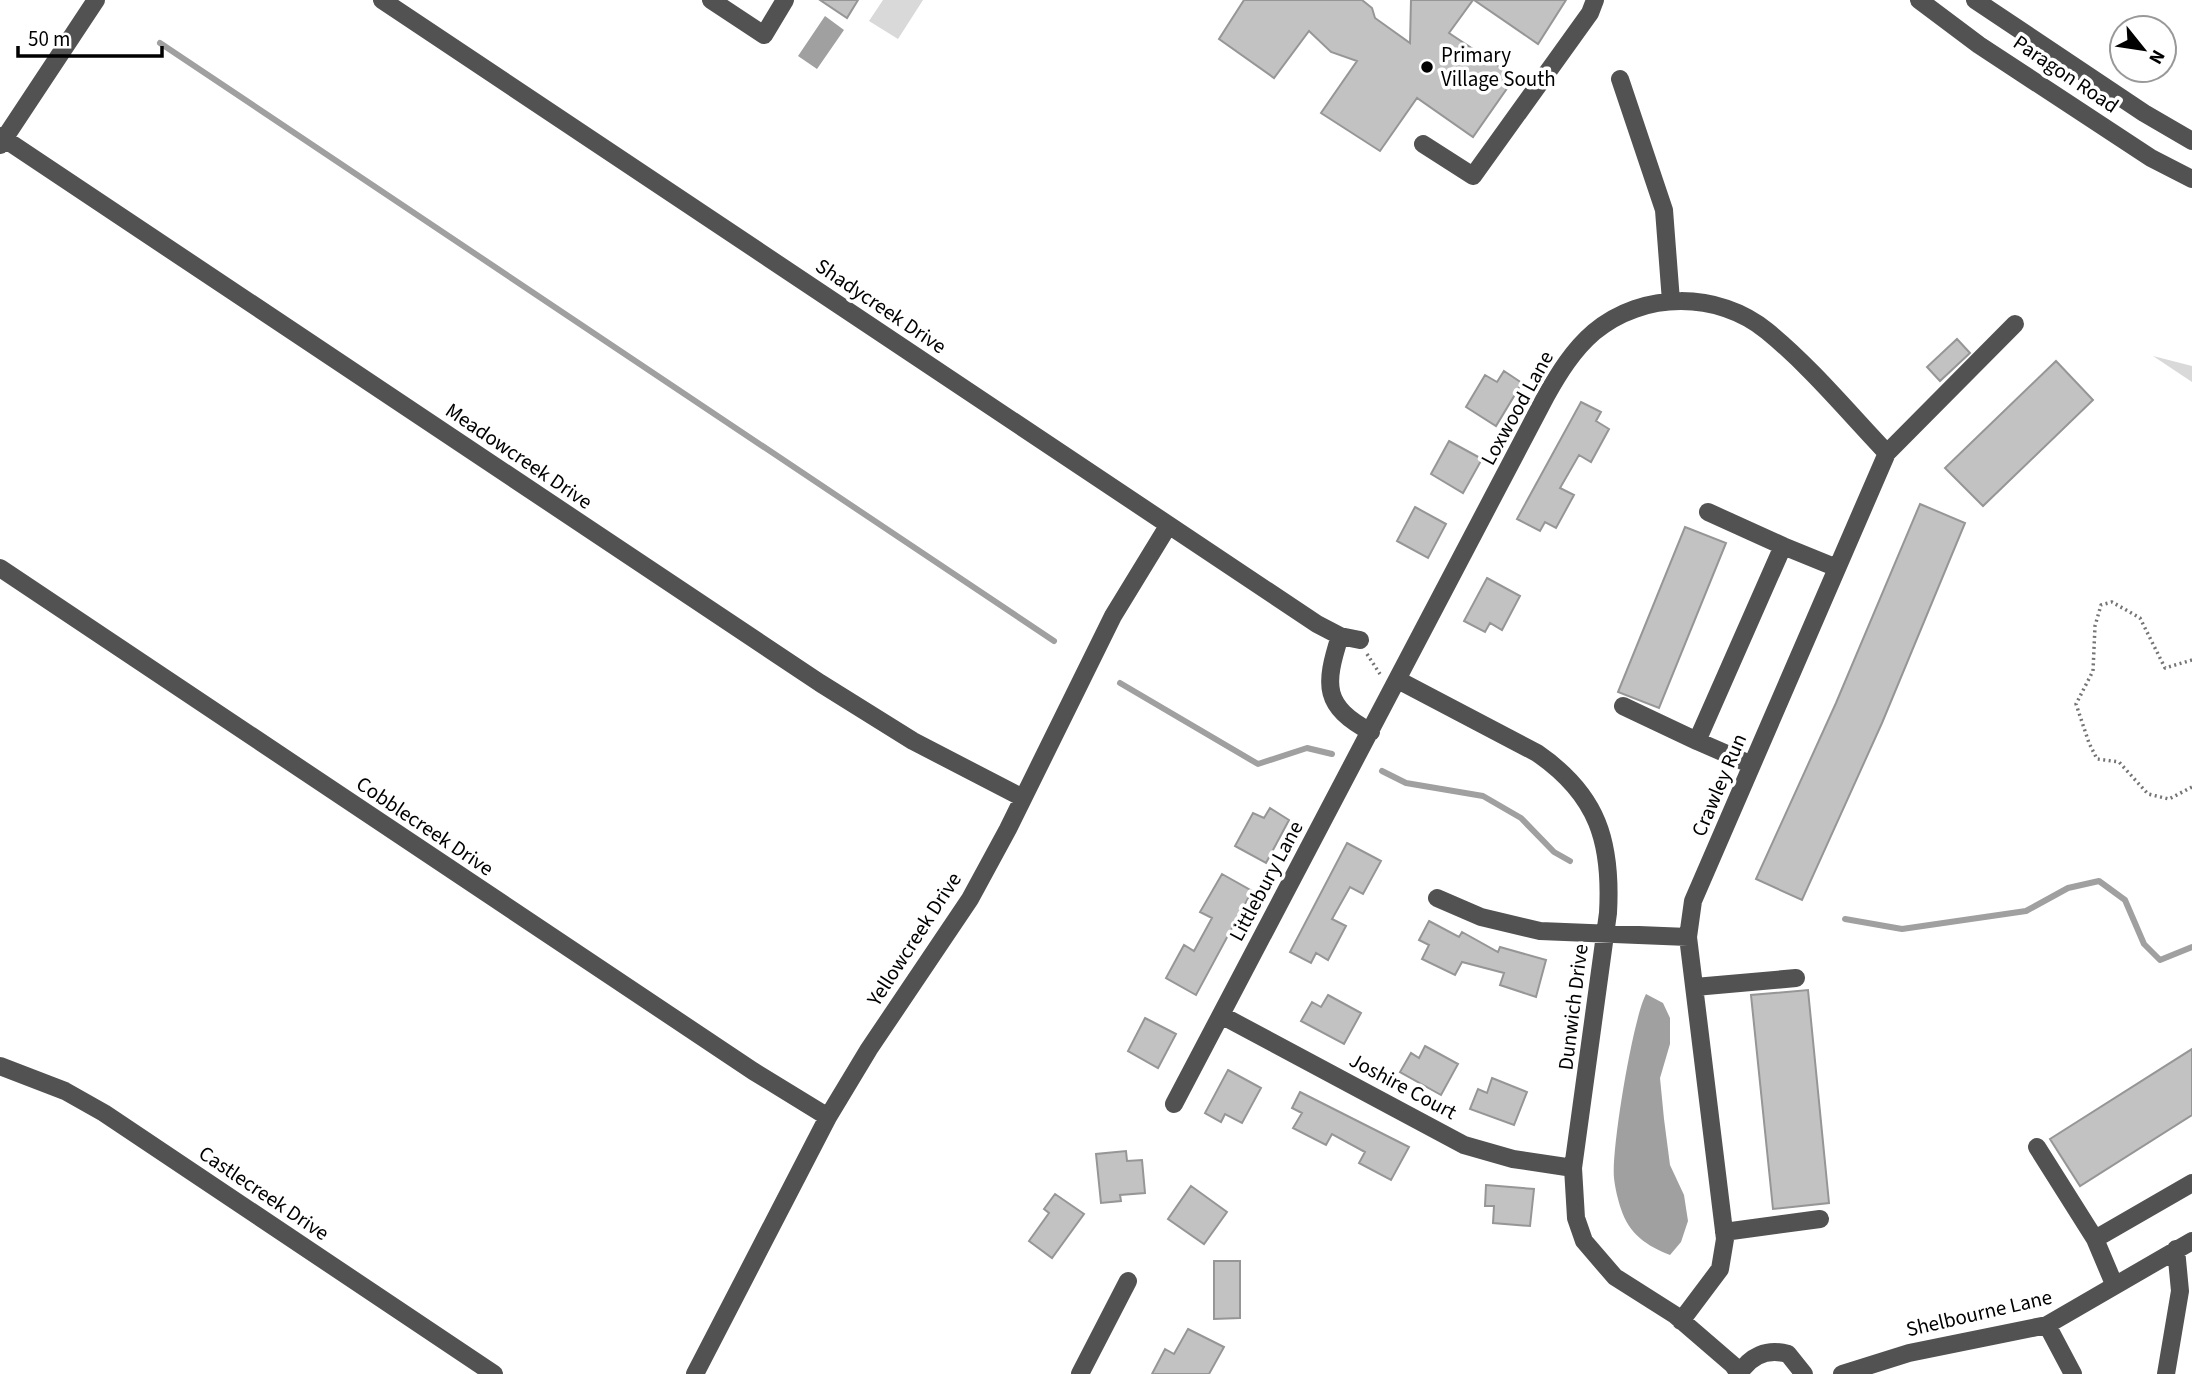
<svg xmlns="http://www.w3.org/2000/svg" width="2192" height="1374" font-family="'Source Sans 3',sans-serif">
<rect width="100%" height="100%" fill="#fff"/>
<path fill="#d9d9d9" d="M883,0H923L898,39L869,21Z
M2153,356L2192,366V382Z"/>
<path fill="#a0a0a0" d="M825,16L844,30L817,69L798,56Z
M1646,994L1663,1003L1670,1018V1044L1660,1078L1664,1119L1670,1165L1684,1195L1688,1221L1681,1242L1670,1255C1647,1246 1629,1234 1621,1209C1618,1200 1615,1188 1614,1178C1611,1150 1633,1018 1646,994Z"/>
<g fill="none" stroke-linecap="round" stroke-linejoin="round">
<path stroke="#a0a0a0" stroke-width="6" d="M160,43L1054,641
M1120,683L1258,764L1307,748L1332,754
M1382,771L1406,783L1483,796L1521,818L1554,852L1570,861
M1845,919L1902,929L2026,911L2068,888L2099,881L2125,900L2144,944L2160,960L2192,947"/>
</g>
<path fill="#c2c2c2" stroke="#969696" stroke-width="2" d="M820,0H858L847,18Z
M1244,0H1362L1372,8L1375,18L1410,43L1411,0H1473L1449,33L1515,77L1473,137L1417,98L1380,151L1321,113L1357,61L1331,52L1309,31L1274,78L1219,39Z
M1474,0H1566L1538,44Z
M1957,339L1970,353L1940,381L1927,367Z
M2056,361L2093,400L1983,506L1945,468Z
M1504,371L1522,383L1496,426L1466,407L1485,375L1497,382Z
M1581,402L1601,412L1596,421L1609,429L1591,462L1579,455L1560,488L1574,495L1556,528L1545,522L1540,531L1517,519Z
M1449,441L1482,459L1463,493L1431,474Z
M1920,504L1965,523L1882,723L1802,900L1756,879L1836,703Z
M1415,507L1446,524L1428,558L1397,541Z
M1685,527L1726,543L1659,708L1618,692Z
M1487,578L1520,596L1502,630L1490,623L1485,632L1464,621Z
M1270,808L1289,820L1266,863L1235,846L1253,813L1264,818Z
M1347,843L1381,861L1363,894L1350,887L1332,919L1346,926L1328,960L1316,953L1311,963L1290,952Z
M1222,874L1252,891L1196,995L1166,978L1184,945L1194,951L1212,918L1200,912Z
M1429,921L1459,937L1462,932L1498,952L1500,947L1546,960L1536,997L1500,985L1504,973L1462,962L1455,975L1422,959L1429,945L1419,940Z
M1808,990L1829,1203L1773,1209L1751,995Z
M1328,995L1361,1013L1344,1044L1301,1021L1312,1002L1321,1007Z
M1145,1018L1176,1034L1158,1068L1128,1051Z
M1425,1046L1458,1064L1441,1095L1400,1072L1411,1053L1419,1058Z
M2192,1049V1115L2080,1186L2050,1139Z
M1228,1070L1261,1088L1242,1123L1225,1114L1221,1122L1205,1113Z
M1492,1078L1527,1092L1514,1125L1470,1109L1478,1089L1487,1093Z
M1300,1092L1409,1147L1391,1180L1359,1163L1365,1152L1332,1134L1326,1145L1293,1128L1302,1113L1292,1108Z
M1126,1151L1127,1161L1142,1160L1145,1193L1120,1195L1121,1201L1101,1203L1096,1154Z
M1486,1185L1534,1189L1530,1226L1493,1223L1494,1206H1485Z
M1191,1186L1227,1212L1204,1244L1168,1219Z
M1055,1194L1084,1214L1052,1258L1029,1241L1049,1213L1044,1209Z
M1214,1261H1240V1318L1214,1319Z
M1188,1329L1224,1347L1209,1374H1152L1165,1349L1174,1354Z"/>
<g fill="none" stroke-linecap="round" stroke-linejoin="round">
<path stroke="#747474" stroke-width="3.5" stroke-dasharray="2 3.5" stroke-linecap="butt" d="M1367,654L1380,674
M2192,660L2165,668L2140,618L2112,602L2101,605L2095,626L2093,671L2076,704L2089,743L2097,759L2119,762L2148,794L2169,799L2192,787"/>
<path stroke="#525252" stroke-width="18" d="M382,0L1317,624L1340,636L1360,640
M711,0L764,35L785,0
M1919,0L1979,45L2151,158L2192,179
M1975,0L2144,113L2192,141
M1620,79L1664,210L1671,301
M0,136L820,683L913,741L1023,798
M1423,144L1473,176L1590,13L1595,0
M0,145L96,0
M1708,512L1783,546
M0,568L753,1071L828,1117
M1340,636C1324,686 1323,706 1371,732
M1398,680L1537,753C1598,795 1612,842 1608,913L1573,1168L1576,1218L1584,1241L1615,1277L1675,1315L1733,1365L1739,1374
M1623,706L1697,741
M1752,765L1697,741L1783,546L1837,568
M1437,898L1481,917L1540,931L1688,937
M1695,987L1796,978
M1221,1015L1464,1145L1513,1159L1573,1168
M0,1066L65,1091L104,1113L494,1374
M1174,1104L1546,396C1559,373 1573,350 1594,332C1643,291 1718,291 1767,331C1811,367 1848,412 1887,453
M2037,1147L2095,1239L2114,1284
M1724,1232L1820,1219
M2095,1239L2192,1183
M1681,1321L1720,1269L1725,1239L1688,937L1693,901L1887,453L2015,324
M2047,1325L2073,1374
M695,1374L828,1117L869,1049L970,899L1008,829L1113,616L1168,526
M1080,1374L1128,1281
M1739,1374C1750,1356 1767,1348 1788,1354L1804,1374
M1842,1374L1909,1353L2047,1325L2192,1241
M2166,1374L2180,1291L2176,1249"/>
</g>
<circle fill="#000" stroke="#fff" stroke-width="2.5" cx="1427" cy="67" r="7"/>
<g text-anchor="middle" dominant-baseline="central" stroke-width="7" stroke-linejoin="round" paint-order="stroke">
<g font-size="21" fill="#000" stroke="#fff" text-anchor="start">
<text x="1441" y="55">Primary<tspan x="1441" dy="24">Village South</tspan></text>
</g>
<g font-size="21" fill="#000" stroke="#fff">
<text transform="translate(2066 74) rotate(34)">Paragon Road</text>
<text transform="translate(881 306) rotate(34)">Shadycreek Drive</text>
<text transform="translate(1517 408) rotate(-61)">Loxwood Lane</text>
<text transform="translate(519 456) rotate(34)">Meadowcreek Drive</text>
<text transform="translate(1719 785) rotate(-67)">Crawley Run</text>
<text transform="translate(425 826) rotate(34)">Cobblecreek Drive</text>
<text transform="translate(1266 881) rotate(-62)">Littlebury Lane</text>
<text transform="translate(914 939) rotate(-57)">Yellowcreek Drive</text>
<text transform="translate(1573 1007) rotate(-83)">Dunwich Drive</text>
<text transform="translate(1403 1086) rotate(28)">Joshire Court</text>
<text transform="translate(264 1193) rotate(34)">Castlecreek Drive</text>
<text transform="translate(1979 1313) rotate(-13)">Shelbourne Lane</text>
</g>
</g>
<g transform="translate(2143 49) rotate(120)"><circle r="33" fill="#ffffff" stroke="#999999" stroke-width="2"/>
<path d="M0-5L12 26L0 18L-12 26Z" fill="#000000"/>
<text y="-10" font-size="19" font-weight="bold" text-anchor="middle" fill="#000000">N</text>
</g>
<path d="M18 46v10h144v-10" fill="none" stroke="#000000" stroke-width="3.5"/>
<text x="28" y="46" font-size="21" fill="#000000" stroke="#ffffff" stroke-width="5" paint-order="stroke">50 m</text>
</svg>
